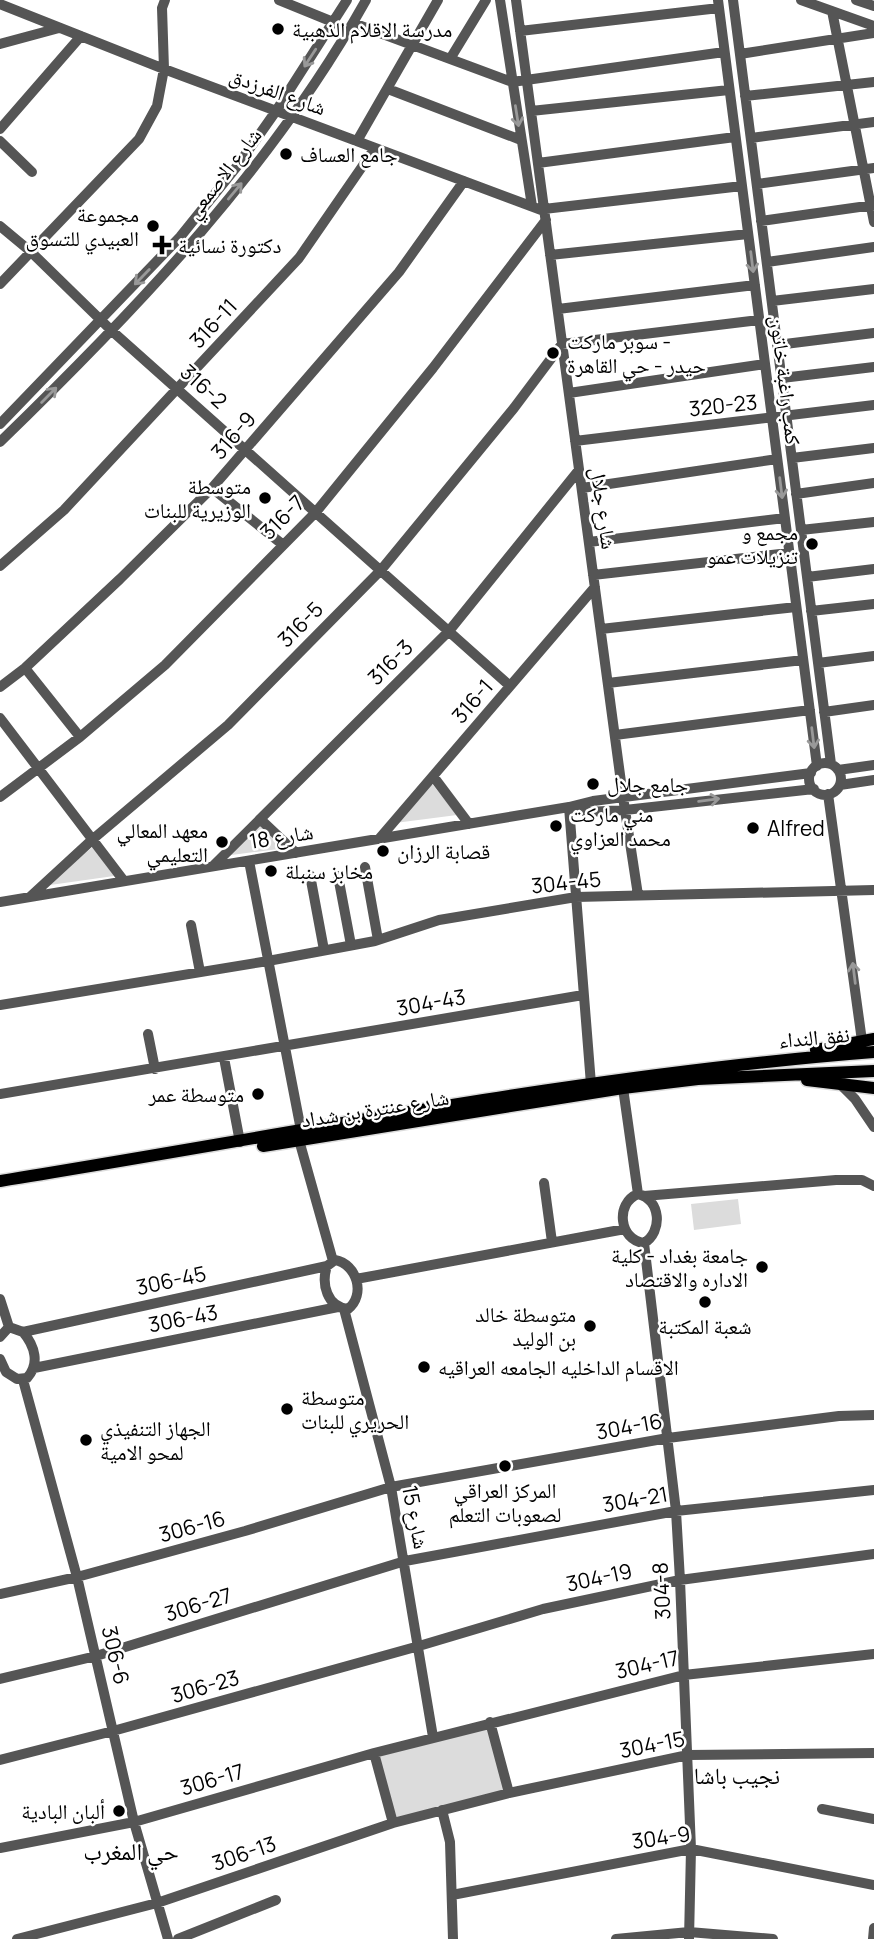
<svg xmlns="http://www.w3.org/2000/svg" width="874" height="1939" font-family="Manrope,'Noto Naskh Arabic',sans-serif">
<rect width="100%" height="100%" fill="#fff"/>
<path fill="#dcdcdc" d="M427,785H433L457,815L395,823Z
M261,825L286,848L224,856Z
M93,847L114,876L43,886Z
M738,1199L741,1224L694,1230L691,1204Z
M490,1722L509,1793L393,1823L374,1753Z"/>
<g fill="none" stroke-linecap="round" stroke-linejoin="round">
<g stroke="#dbdbdb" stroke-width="15">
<path id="major" d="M816,1050L874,1039
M807,1080L874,1088
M263,1146L623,1088L698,1079L874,1071
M0,1181C291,1134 580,1075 874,1052"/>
</g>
<path stroke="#555" stroke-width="10" d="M279,0L333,22
M500,0L532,206
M516,0L623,797L638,895
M718,0L817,766
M733,0L831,764
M801,0L874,26
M856,0L874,6
M0,4L164,69L544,211
M832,11L874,222
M353,23L512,82L724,52
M520,31L719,8
M0,44L59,28
M740,54L874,33
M450,59L486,0
M388,89L521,140
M745,96L874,82
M531,111L729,90
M0,129L81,36
M751,138L874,122
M0,141L32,172
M357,141L438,0
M538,163L735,137
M757,184L874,168
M544,209L742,186
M761,221L874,205
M0,226L30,251L112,331L510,686
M550,255L748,234
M767,262L874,247
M0,284L139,139L157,106L164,69L162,8L165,0
M772,301L874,289
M558,309L755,285
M777,345L874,333
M782,378L874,367
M569,393L765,364
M0,424L180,237L238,165L276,111L347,0
M575,441L874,405
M0,442C137,309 272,168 366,0
M792,458L874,448
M212,488L282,544
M582,488L777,459
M796,494L874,483
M801,530L874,522
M589,542L785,518
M0,566L64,510L299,258L375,148
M593,575L789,553
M807,577L874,569
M811,611L874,604
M601,629L796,607
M818,663L874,656
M25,668L80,737
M608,683L803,660
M0,687L25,668L120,579L212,488L399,272L464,181
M824,712L874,705
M0,718L124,881
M615,735L810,710
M809 779a16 16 0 1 1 32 0a16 16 0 1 1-32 0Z
M838,770L874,765
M433,776L469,824
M840,785L874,780
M828,794L862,1041
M0,797L80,737L165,665L316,512L433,368L546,220
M569,807L591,1084
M569,808L588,812L625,810L814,789
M260,819L296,853
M379,839L595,587
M249,861L301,1130
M213,866L449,631L579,470
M365,867L378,940
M310,875L324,950
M338,876L351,945
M30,897L93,839L228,725L381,570L514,408L562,344L759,320
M0,902L569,807L593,801L811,773
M191,925L200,972
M0,1005L268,961L375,941L439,920L576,897L874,890
M148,1034L155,1069
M224,1058L240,1142
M839,1083L855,1099L874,1127
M623,1088L638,1194
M0,1094L583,995
M299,1140L333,1261
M544,1183L552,1242
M638,1194C661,1199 663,1232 644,1243C619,1240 615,1203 638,1194Z
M644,1196L836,1180H862L874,1186
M644,1243L676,1511L680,1580L691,1849L689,1939
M335,1260C357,1264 366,1295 348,1309C327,1307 321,1284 327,1266Z
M356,1279L625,1229
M0,1299L9,1327
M344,1309L391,1487L433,1737
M23,1332L327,1266
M0,1337L9,1327L23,1332C35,1346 40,1364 27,1378L17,1379L6,1372L0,1359
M34,1368L338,1307
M23,1380L77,1577L134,1822L168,1939
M0,1594L77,1577L245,1531L391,1487L668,1438L839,1416L874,1415
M0,1679L96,1656L405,1561L676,1511L874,1490
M490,1722L509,1793
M374,1753L393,1823
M0,1760L113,1731L419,1646L543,1609L680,1580L874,1554
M822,1809L874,1819
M442,1810L450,1842L453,1939
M0,1848L134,1822L374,1753L684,1675L874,1654
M452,1895L691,1849L874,1885
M17,1939L157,1903L393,1823L509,1793L688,1755L874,1753
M178,1939L276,1900
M616,1939L689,1932L773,1939
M873,1939L874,1928"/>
<use href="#major" stroke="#000" stroke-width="12"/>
</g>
<defs><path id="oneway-shaft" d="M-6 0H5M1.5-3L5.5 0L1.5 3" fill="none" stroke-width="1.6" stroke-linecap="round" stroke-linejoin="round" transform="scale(1.75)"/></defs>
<g stroke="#999">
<use href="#oneway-shaft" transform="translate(310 58) rotate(123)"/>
<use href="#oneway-shaft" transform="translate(517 116) rotate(81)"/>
<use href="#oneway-shaft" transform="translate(235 191) rotate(-50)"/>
<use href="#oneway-shaft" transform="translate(752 262) rotate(83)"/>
<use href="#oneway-shaft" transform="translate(142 277) rotate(134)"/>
<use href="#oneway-shaft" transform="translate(49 395) rotate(-45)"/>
<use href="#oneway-shaft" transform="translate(781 488) rotate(83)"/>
<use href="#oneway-shaft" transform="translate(813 738) rotate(83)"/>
<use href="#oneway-shaft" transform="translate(709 800) rotate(-7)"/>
<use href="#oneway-shaft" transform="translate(854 973) rotate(-97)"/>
</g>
<g fill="#000" stroke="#fff" stroke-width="2.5">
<circle cx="278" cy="29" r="7"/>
<circle cx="286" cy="154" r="7"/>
<circle cx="153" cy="226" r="7"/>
<path d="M158.5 234.5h7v7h7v7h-7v7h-7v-7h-7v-7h7z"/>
<circle cx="553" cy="353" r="7"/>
<circle cx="265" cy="498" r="7"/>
<circle cx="812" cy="544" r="7"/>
<circle cx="593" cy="784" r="7"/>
<circle cx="556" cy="826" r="7"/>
<circle cx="753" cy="828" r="7"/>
<circle cx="222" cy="842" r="7"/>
<circle cx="383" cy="851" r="7"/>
<circle cx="271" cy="871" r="7"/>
<circle cx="258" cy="1094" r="7"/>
<circle cx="762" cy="1267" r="7"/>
<circle cx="705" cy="1302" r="7"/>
<circle cx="590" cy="1326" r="7"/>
<circle cx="424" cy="1367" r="7"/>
<circle cx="287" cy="1409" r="7"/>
<circle cx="86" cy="1440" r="7"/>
<circle cx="505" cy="1466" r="7"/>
<circle cx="119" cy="1811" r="7"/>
</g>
<g text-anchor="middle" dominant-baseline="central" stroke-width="5" stroke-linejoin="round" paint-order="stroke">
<g font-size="21" fill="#000" stroke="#fff" text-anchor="start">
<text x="292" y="29">مدرسة الاقلام الذهبية</text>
<text x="300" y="154">جامع العساف</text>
<text x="139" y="214" text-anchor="end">مجموعة<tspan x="139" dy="24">العبيدي للتسوق</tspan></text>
<text x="178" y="245">دكتورة نسائية</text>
<text x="567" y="341">سوبر ماركت -<tspan x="567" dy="24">حيدر - حي القاهرة</tspan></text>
<text x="251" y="486" text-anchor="end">متوسطة<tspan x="251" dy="24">الوزيرية للبنات</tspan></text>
<text x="798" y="532" text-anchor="end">مجمع و<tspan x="798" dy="24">تنزيلات عمو</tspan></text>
<text x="607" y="784">جامع جلال</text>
<text x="570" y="814">مني ماركت<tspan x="570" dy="24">محمد العزاوي</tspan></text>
<text x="767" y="828">Alfred</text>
<text x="208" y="830" text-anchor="end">معهد المعالي<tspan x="208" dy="24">التعليمي</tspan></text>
<text x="397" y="851">قصابة الرزان</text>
<text x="285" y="871">مخابز سنبلة</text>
<text x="244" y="1094" text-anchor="end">متوسطة عمر</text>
<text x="748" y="1255" text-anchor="end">جامعة بغداد - كلية<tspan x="748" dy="24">الاداره والاقتصاد</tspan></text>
<text x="576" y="1314" text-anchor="end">متوسطة خالد<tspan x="576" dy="24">بن الوليد</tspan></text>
<text x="705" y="1326" text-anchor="middle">شعبة المكتبة</text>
<text x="438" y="1367">الاقسام الداخليه الجامعه العراقيه</text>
<text x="301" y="1397">متوسطة<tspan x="301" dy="24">الحريري للبنات</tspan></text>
<text x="100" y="1428">الجهاز التنفيذي<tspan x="100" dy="24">لمحو الامية</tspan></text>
<text x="505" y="1490" text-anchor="middle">المركز العراقي<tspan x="505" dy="24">لصعوبات التعلم</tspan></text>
<text x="105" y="1811" text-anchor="end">ألبان البادية</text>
</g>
<g font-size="21" fill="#000" stroke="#fff">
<text transform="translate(278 91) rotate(20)">شارع الفرزدق</text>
<text transform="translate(223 173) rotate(-52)">شارع الاصمعي</text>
<text transform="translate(213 323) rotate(-47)">316-11</text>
<text transform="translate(786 380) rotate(83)">كمب راغبة خاتون</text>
<text transform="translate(204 386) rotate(42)">316-2</text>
<text transform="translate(723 405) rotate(-6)">320-23</text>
<text transform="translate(233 435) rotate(-49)">316-9</text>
<text transform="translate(604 508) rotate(82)">شارع جلال</text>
<text transform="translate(282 517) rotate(-45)">316-7</text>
<text transform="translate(300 624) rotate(-45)">316-5</text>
<text transform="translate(390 662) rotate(-45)">316-3</text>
<text transform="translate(472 701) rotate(-49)">316-1</text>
<text transform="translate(281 836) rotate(-9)">شارع 18</text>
<text transform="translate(566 882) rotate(-6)">304-45</text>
<text transform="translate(431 1002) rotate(-10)">304-43</text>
<text transform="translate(814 1037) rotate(-5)">نفق النداء</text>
<text transform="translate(375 1108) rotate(-9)">شارع عنترة بن شداد</text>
<text transform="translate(171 1280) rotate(-12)">306-45</text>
<text transform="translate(183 1318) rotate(-11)">306-43</text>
<text transform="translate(629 1426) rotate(-10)">304-16</text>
<text transform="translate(635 1499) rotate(-10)">304-21</text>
<text transform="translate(416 1517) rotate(79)">شارع 15</text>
<text transform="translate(192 1526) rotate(-15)">306-16</text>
<text transform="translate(599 1577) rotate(-12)">304-19</text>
<text transform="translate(661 1591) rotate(-93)">304-8</text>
<text transform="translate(198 1604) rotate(-17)">306-27</text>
<text transform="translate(116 1655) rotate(77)">306-6</text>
<text transform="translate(647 1664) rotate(-13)">304-17</text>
<text transform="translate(205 1686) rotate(-16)">306-23</text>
<text transform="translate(652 1744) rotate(-11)">304-15</text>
<text transform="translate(212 1779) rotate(-16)">306-17</text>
<text transform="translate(661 1837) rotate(-8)">304-9</text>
<text transform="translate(244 1853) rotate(-19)">306-13</text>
</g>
<g font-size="23" fill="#000" stroke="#fff">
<text x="737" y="1775">نجيب باشا</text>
</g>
<g font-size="24" fill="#000" stroke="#fff">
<text x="131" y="1850">حي المغرب</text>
</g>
</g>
</svg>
